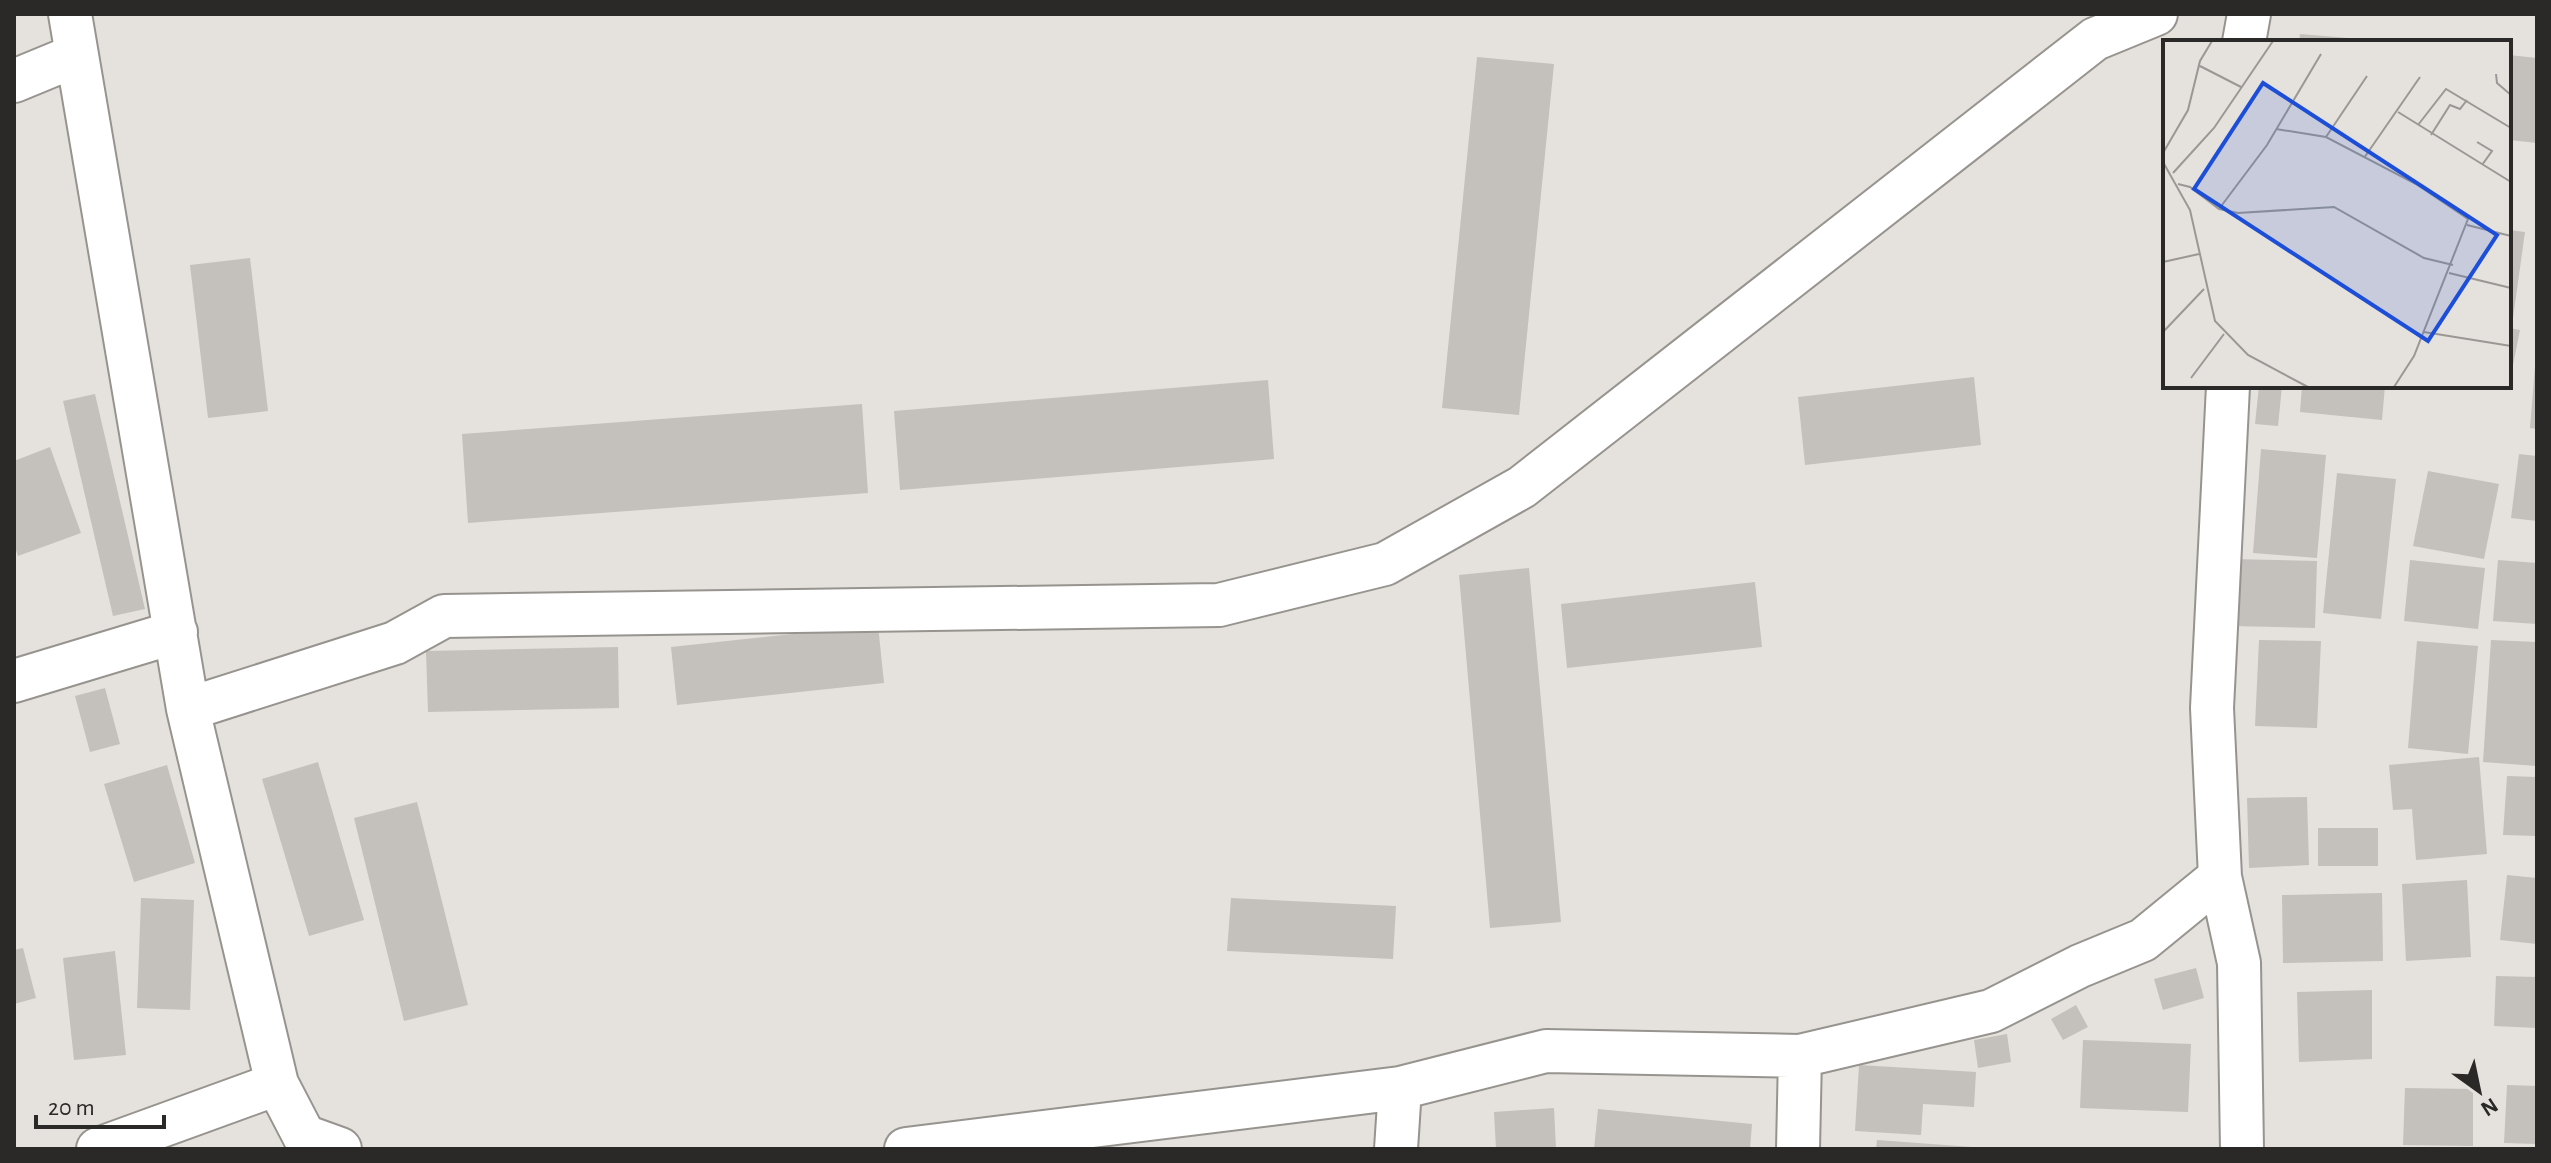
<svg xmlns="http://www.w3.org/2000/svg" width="2551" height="1163" font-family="'Alegreya Sans',sans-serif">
<rect width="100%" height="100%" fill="#e5e1dc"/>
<path fill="#c4c0bb" d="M2300,34L2372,40V42H2299Z
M2509,55L2537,58V143L2509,140Z
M1477,57L1554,64L1519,415L1442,408Z
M2509,230L2525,232L2513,318H2509Z
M250,258L268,411L208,418L190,265Z
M2509,328L2520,330L2510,380H2509Z
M2535,366H2537V429L2530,428Z
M1974,377L1981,445L1805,465L1798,397Z
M1268,380L1274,459L900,490L894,411Z
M2259,386H2282L2278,426L2255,424Z
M2302,386H2385L2382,420L2300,412Z
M95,394L145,609L113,616L63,401Z
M862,404L868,493L468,523L462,434Z
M50,447L81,533L18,556L14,544V461Z
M2261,449L2326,455L2317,558L2253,553Z
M2519,454L2537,456V521L2511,518Z
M2428,471L2499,484L2484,559L2413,546Z
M2337,473L2396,479L2381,619L2323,613Z
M2231,559L2317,561L2315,628L2229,626Z
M2410,560L2485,568L2478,629L2404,621Z
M2498,560L2537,563V624L2493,621Z
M1529,568L1561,922L1490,928L1459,575Z
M1755,582L1762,647L1567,668L1561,604Z
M878,625L884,683L677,705L671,647Z
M2259,640L2321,641L2317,728L2255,726Z
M2491,640L2537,642V766L2483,762Z
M2417,641L2478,646L2468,754L2408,748Z
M618,647L619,708L428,712L426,651Z
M105,688L120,744L90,752L75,696Z
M2479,757L2487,854L2416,860L2412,809L2393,810L2389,765Z
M318,762L364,920L309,936L262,779Z
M167,765L195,863L134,882L104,784Z
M2507,776L2537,777V836L2503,835Z
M2307,797L2309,865L2249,868L2247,798Z
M417,802L468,1005L404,1021L354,818Z
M2318,828H2378V866H2318Z
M2507,875L2537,878V944L2500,940Z
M2467,880L2471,957L2406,961L2402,884Z
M2382,893L2383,961L2283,963L2282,895Z
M141,898L194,900L190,1010L137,1008Z
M1231,898L1396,906L1393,959L1227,951Z
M23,948L36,998L14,1004V950Z
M115,951L126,1055L74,1060L63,958Z
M2196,968L2204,998L2163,1010L2154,979Z
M2496,976L2537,977V1028L2494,1026Z
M2372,990V1059L2299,1062L2297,992Z
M2076,1005L2088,1027L2063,1040L2051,1019Z
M2007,1034L2011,1062L1978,1068L1974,1040Z
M2083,1040L2191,1044L2188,1112L2080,1108Z
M1859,1065L1976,1072L1974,1107L1923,1104L1921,1135L1855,1131Z
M2507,1085L2537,1086V1144L2504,1143Z
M2405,1088L2473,1089V1146L2403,1145Z
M1554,1108L1556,1149H1496L1494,1112Z
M1598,1109L1752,1124L1750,1149H1594Z
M1877,1140L1972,1147V1149H1876Z"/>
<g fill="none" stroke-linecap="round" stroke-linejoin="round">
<g stroke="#97948f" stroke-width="46">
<path id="minor" d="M70,14L188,709L277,1084L304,1136L340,1149
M2244,42L2249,14
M14,81L77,55
M2228,386L2212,708L2220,877L2239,963L2242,1149
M14,681L176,632
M188,709L395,643L444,616L1219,605L1385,564L1522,487L2095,39L2156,14
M98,1149L277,1084
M906,1149L1400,1088L1546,1051L1800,1056L1991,1011L2080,966L2143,940L2220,877
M1396,1149L1400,1088
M1798,1149L1800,1056"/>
</g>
<use href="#minor" stroke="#fff" stroke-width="42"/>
</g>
<g transform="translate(2163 40)">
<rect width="348" height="348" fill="#e5e1dc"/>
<path fill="none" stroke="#9b9794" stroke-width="2" d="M37,26L78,47M333,34L334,43L348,55M235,72L348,142M255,85L283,49L348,88M113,89L163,97L253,144L305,179L251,316L231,347M268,95L287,65L297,69L304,60M163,97L204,36M314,102L329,111L319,125M0,113L25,70L37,21L49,1M201,118L257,37M0,122L27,170L52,281L85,315L145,347M10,133L51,88L110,1M15,144L27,147L56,169L75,173L171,167L261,218L290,225M56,169L104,105L158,14M304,185L348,196M0,222L36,214M286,233L348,248M0,292L41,249M261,292L348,306M28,338L61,294"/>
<path fill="#1d4ed8" fill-opacity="0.15" stroke="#1d4ed8" stroke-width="4" d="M100,43L334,195L265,301L31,149Z"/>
<rect width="348" height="348" fill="none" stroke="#2b2927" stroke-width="4"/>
</g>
<rect width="2551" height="1163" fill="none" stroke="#2b2927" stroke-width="32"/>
<g transform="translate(2479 1091) rotate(147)" stroke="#e5e1dc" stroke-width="6" paint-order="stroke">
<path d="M0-6L14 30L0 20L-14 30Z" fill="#2b2927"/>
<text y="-12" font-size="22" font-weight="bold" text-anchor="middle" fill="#2b2927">N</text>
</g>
<path d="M36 1115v12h128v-12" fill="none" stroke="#2b2927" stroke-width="4"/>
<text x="48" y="1115" font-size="24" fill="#2b2927" stroke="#e5e1dc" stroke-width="6" paint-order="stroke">20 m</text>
</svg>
